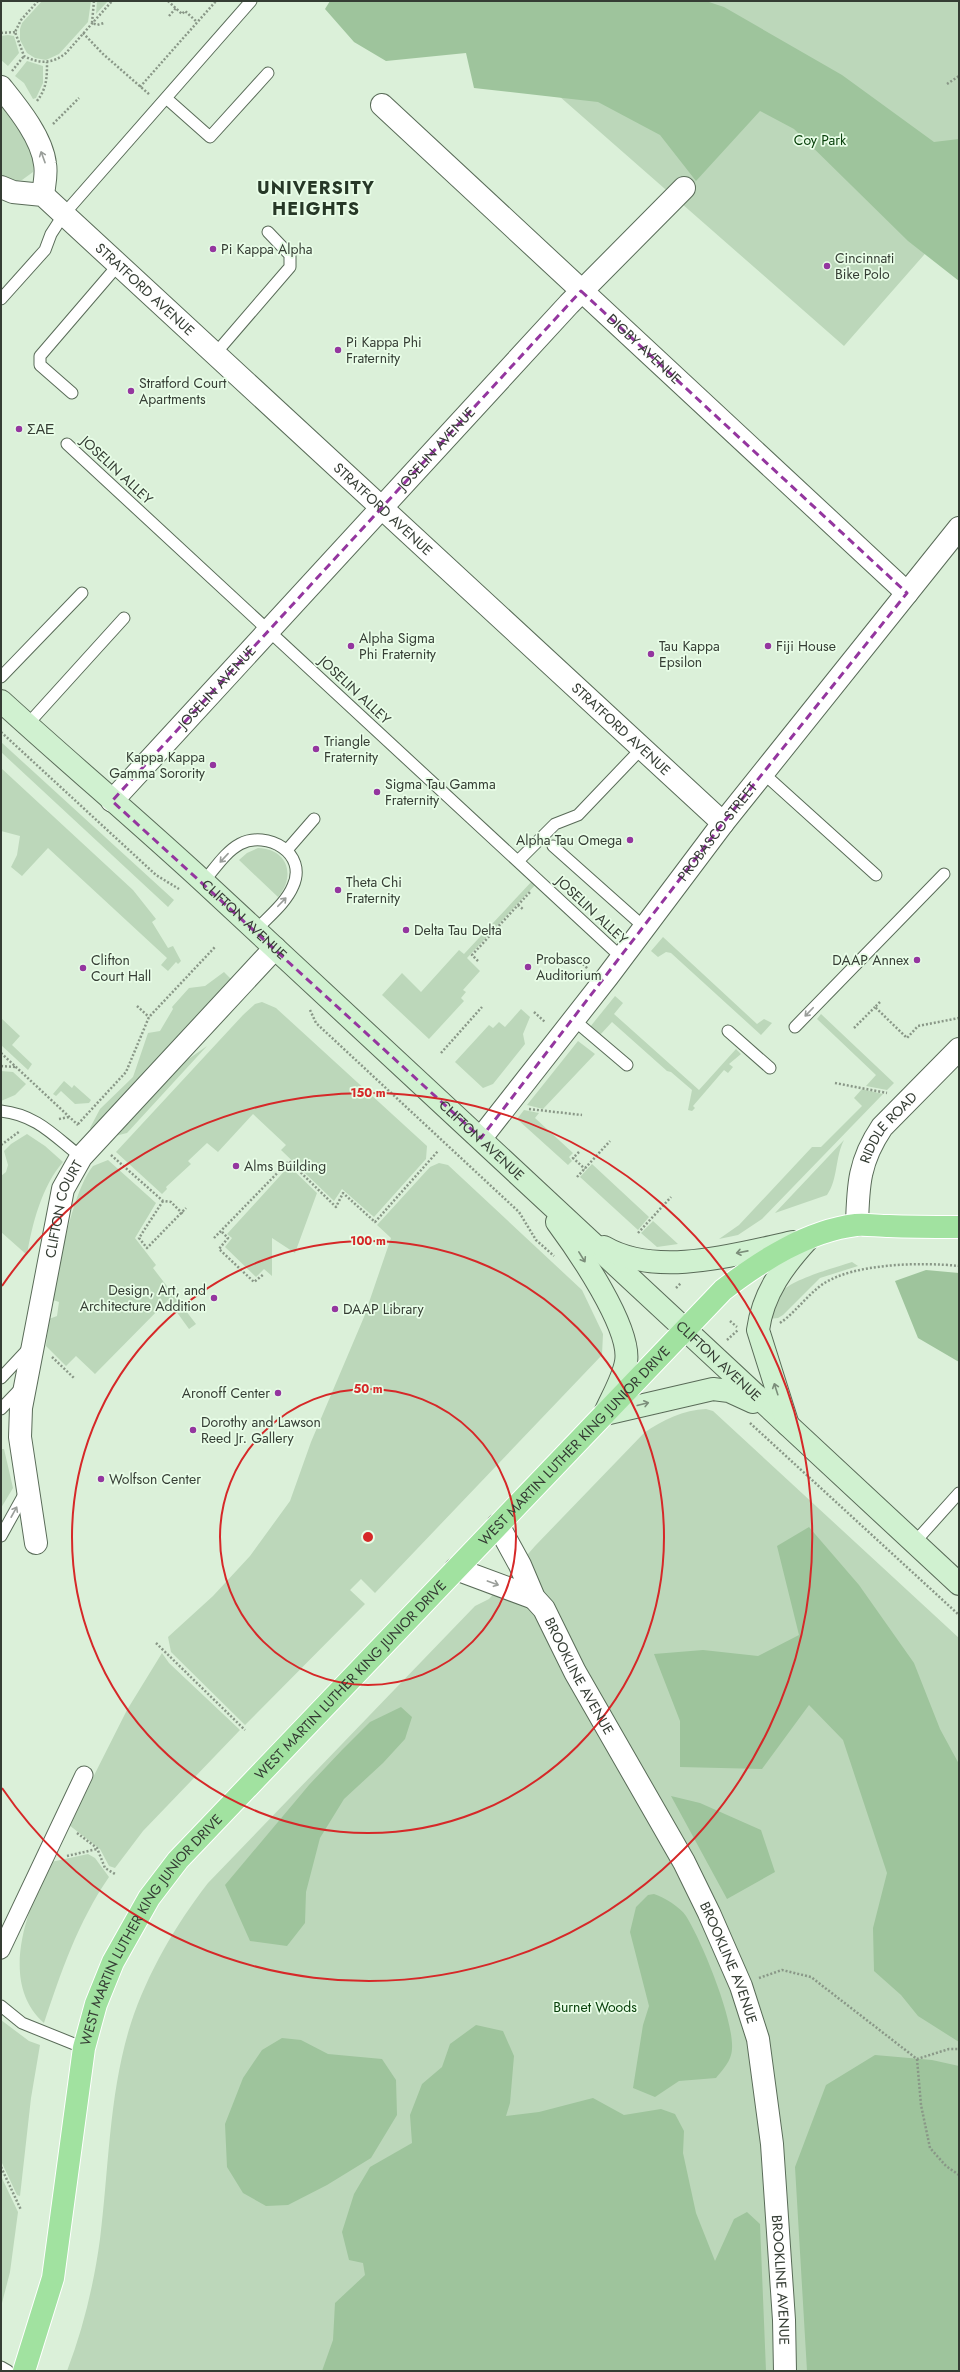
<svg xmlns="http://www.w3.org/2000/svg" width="960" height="2372" font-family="Jost,sans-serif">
<rect width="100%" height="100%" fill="#dbf0d9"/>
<path fill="#bcd7ba" d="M42,1H91L88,22L59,54L46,60L35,58L27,53L20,40V29L22,23Z
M97,1H108L96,14Z
M484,1H959V215L844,346L469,17Z
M8,35L14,36L19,53L8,66L1,60V36Z
M27,61L43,66V83L36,98L33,99L24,83L15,76Z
M1,102C14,122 37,147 33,172L22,180L11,181L1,174Z
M1,742L174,900L168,907L1,752Z
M1,768L133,890L156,919L152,922L168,948L173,946L181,961L178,964L176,962L168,971L161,965L167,958L48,848L22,876L11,867L17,855L20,836L1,831Z
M258,848C288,849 296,876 278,897L239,860L247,853Z
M533,880L537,883L467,958L480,971L463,990L466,992L461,998L464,1001L429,1039L382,995L402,973L421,992L459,950L464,954Z
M663,937L757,1024L764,1019L772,1023L761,1035L671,953L666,952L658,957L651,951Z
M224,972L231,979L91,1130L90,1128L100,1109L133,1077L148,1033L160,1031L173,1009L172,1007L189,988L205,986Z
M615,996L623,1003L614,1014L699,1090L736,1049L741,1054L729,1064L733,1067L728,1073L724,1070L693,1106L695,1108L692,1111L688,1110L692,1090L671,1072L667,1071L612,1022L600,1035L590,1027Z
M262,1002L276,1008L427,1146L426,1159L374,1217L342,1189L334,1201L281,1150L286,1145L253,1114L218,1152L207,1143L188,1161L191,1164L166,1187L167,1189L162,1194L116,1152L243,1015L255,1004Z
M521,1009L530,1017L523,1034L525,1044L493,1084L483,1088L455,1062L489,1025L493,1028L499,1022L505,1027Z
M821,1014L894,1083L887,1090L866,1086L876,1075L817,1019Z
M1,1018L20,1036L12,1045L32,1064L28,1070L1,1045Z
M578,1041L595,1054L543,1109L527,1105Z
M207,1046L127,1133L111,1137L170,1072Z
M1,1071L13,1072L26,1084L15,1095L1,1101Z
M64,1081L72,1088L74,1085L91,1100L89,1103L75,1104L61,1091L56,1096L53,1094Z
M862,1089L883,1094L762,1219L738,1235L719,1239L739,1225L812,1147H821L862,1106L854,1098Z
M524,1110L539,1113L535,1118L573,1153L569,1157L572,1161L568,1165L517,1119Z
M27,1134L45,1146L63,1162C42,1186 32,1224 27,1255L1,1232V1176L6,1172L8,1165L4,1151L11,1144Z
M844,1140C835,1157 838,1180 827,1195L775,1213Z
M108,1160L156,1203L135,1238L156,1265L153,1268L196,1324L189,1329L168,1300L95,1374L76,1356L66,1366L46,1346L49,1319L57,1316L59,1302L53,1300C59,1266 72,1192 93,1166Z
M439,1163L448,1165L582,1290L603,1334L602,1355L375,1593L361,1579L350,1590L365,1604L245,1725L171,1652L168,1637L213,1596L250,1556L290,1501L311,1442L364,1317L391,1238L377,1225L430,1167Z
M592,1164L649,1217L638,1230L580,1177Z
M289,1166L317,1193L295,1253L272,1238V1276L264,1269L256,1277L225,1247L232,1238L227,1234Z
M653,1221L678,1244L657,1247L641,1233Z
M852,1262L858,1266L820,1278L783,1315L778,1318L768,1319C771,1311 774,1300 780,1293C792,1279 834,1268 852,1262Z
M706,1409L713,1411L959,1638V2371H67C83,2329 94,2284 100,2239C109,2167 109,2092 131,2023C148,1972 175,1926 208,1883L475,1606L489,1599L535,1546L644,1433C662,1420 684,1410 706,1409Z
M1,1449H4L13,1488L1,1508Z
M162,1653L169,1663L240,1730L143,1831L115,1868L109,1866L100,1849L69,1825L127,1710Z
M88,1854L95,1858L109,1877C78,1922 61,1972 44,2023C0,1984 24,1914 51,1862Z
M1,2020L29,2041L40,2045L31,2098L20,2196L17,2195L1,2161Z
M1,2176L18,2212L10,2272L1,2307Z"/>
<path fill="#9ec49c" d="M330,1H706L724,7L842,75L934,142L959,139V281L908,241L794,129L760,111L696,181L660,135L598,102L474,88L466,53L386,61L354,42L325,9Z
M926,1270L959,1273V1362L918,1338L895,1281Z
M809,1527L859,1585L914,1663L940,1729L959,1764V2042L918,2016L901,1995L874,1971L873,1928L887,1873L843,1740L809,1705L762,1769L680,1767V1721L654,1654L703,1650L758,1656L799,1635L777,1546Z
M401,1707L412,1717L405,1739L383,1763L344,1799L320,1838L306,1892L305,1923L287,1946L250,1941L225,1885L309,1785L342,1750L370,1722Z
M671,1796L700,1803L761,1830L775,1872L727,1899Z
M654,1894C664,1897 680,1907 686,1916C701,1939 739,2030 731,2055C729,2063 721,2072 716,2078L679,2081L655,2097L633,2088L643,2025L649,2006L630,1932L636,1907L648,1895Z
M476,2025L503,2031L514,2056L510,2103L506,2116L539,2112L593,2098L624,2115L661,2109L675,2114L684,2131L683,2153L696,2213L715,2261L734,2219L747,2212L760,2224L766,2371H322L333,2340L335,2303L365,2275L363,2263L349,2260L342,2232L354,2194L370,2167L412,2143L410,2115L422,2084L442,2067L450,2044Z
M282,2038L301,2040L328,2054L382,2059L396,2080L397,2115L371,2158L327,2185L288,2205L266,2206L243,2193L227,2167L225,2124L243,2078L262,2050Z
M875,2055L932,2060L959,2066V2371H807L795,2167L826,2085Z"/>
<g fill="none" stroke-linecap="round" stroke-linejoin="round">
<g stroke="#596b58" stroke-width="13">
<path id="service" d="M166,98L210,137L268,73
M1,299L45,250L51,234L64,214L251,1
M215,354L290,267V255L268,232
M72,393L40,365V356L119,264
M67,444L621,957
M1,677L82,593
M27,725L124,618
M763,773L876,875
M553,846L644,927
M287,850L314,819
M518,861L555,824L578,815L642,748
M203,882C214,870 225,852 240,844C267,830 308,853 293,886C286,903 268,917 256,930
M574,1020L627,1065
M795,1027L944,874
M728,1031L770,1068
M1,1111C37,1115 54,1136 81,1157
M1,1378L29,1348
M1,1409L21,1388
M1,1536L26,1491
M914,1543L959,1493
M1,2006L22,2023L84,2048
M1,2367L8,2371"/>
</g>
<g stroke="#596b58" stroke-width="19">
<path id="pedestrian" d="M1,1950L84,1775"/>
</g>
<g stroke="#596b58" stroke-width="24">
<g id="minor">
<path d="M1,87C17,107 42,137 45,164C47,174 44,185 43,195"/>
<path id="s1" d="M382,105L907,593"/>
<path id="s2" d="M1,187L13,192L43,195L723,823"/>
<path id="s3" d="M112,801L569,304L684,188"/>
<path id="s4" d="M481,1138L608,976L723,823L959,528"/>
<path id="s5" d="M857,1225C858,1185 859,1161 882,1127L959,1049"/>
<path id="s6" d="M498,1525L520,1565L534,1598L544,1609L575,1672L684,1862L709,1913L741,1986L758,2039L772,2144L784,2320L785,2371"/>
<path id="s7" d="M36,1543L20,1437L21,1408L63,1189L81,1157L275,948"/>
<path d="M456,1569L534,1598"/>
</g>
</g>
<g stroke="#596b58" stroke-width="24">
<g id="secondary">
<path id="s8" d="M1,701C69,763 139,822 206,884C458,1117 707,1351 959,1584"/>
<path d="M557,1222C577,1249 632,1328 626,1362C623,1379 612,1397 605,1413"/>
<path d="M604,1247C657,1278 737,1254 793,1242"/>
<path d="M605,1414L713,1389L729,1391L753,1402"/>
<path d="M788,1425L758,1330C763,1293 784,1265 808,1239"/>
</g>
</g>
<g stroke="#fff" stroke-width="24">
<g id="primary">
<path id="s9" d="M24,2371L53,2278L84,2048L96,2004L113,1962L149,1898L178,1860L723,1290C761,1261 807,1231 856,1225C866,1224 878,1226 889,1226C912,1227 936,1227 959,1227"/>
</g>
</g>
<path stroke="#899787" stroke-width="2.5" stroke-dasharray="2 2" stroke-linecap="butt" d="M38,1L21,20L15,32L24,56C39,64 53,64 66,53L112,1
M94,1L92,23L97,25L104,23
M168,1L182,14L185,11L197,22
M169,16L176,8
M1,33L15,32
M83,33L103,54L150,95
M12,71L24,56
M947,84L959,76
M140,87L216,1
M37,101C47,88 47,77 47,62
M53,124L79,98
M1,732L156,875L179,889
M518,905L524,910
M478,961L472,955L530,892
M580,961L588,969
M880,1002L875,1007L907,1038L918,1026L959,1018
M137,1006L149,1017
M310,1010L316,1023L519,1212L536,1240L554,1256
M534,1012L545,1022
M854,1028L875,1007
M1,1053L78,1125
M441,1053L482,1007
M1,1066L16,1067
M835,1083L887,1093
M529,1109L582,1115
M59,1119L69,1117
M78,1124L126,1072L149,1017L215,947
M1,1145L20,1131
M579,1152L573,1158L585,1169
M111,1155L163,1201L171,1202L184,1215
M577,1177L610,1141
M163,1201L139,1238L147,1248L186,1208
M222,1232L228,1238L219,1249L254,1282L264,1274
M638,1233L671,1197
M214,1238L289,1161L336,1207L343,1193L375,1222L438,1151
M676,1288L681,1283
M730,1321L737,1327
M780,1323C796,1312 807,1295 823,1284C854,1263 923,1262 959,1266
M727,1340L738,1330
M52,1357L74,1378
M750,1423L959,1615
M156,1643L245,1730
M77,1833L97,1848L105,1868L115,1874
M67,1856L97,1849
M759,1978L782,1970L811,1977L917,2059L949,2049H959
M917,2059L921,2105L930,2148L946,2166L959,2175
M1,2167L21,2210"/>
<use href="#service" stroke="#fff" stroke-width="11"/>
<use href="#pedestrian" stroke="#fff" stroke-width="17"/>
<use href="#minor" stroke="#fff" stroke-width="22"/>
<use href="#secondary" stroke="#d0f1d0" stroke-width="22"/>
<use href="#primary" stroke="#a1e2a0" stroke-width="22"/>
</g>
<defs><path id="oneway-shaft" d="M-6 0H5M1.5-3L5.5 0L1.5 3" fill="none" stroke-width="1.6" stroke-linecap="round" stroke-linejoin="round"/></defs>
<g stroke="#9a9e9a">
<use href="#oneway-shaft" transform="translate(43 157) rotate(-110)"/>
<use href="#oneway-shaft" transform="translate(224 858) rotate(133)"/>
<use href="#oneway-shaft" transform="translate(282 902) rotate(-46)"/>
<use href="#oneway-shaft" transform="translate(809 1012) rotate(134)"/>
<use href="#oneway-shaft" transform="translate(14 1512) rotate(-61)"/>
<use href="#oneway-shaft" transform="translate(493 1583) rotate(20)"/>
</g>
<g stroke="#7b8e7a">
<use href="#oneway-shaft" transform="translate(742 1252) rotate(169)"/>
<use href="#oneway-shaft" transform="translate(582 1257) rotate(58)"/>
<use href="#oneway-shaft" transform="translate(776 1389) rotate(-108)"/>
<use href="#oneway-shaft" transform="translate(643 1404) rotate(-14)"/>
</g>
<path fill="none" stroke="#94369f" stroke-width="3" stroke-dasharray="8 5" stroke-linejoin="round" d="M581,291L907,593L723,823L481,1138L112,801Z"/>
<g fill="none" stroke="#d62828" stroke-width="2">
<circle cx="368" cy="1537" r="148"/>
<circle cx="368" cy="1537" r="296"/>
<path d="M2 1286A444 444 0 1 1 2 1788"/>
</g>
<g fill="#94369f" stroke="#e8fde7" stroke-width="1.5">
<circle cx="213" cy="249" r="4"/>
<circle cx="827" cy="266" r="4"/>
<circle cx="338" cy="350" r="4"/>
<circle cx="131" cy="391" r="4"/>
<circle cx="19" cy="429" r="4"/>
<circle cx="351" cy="646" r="4"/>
<circle cx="768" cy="646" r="4"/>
<circle cx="651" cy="654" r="4"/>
<circle cx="316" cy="749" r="4"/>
<circle cx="213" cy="765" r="4"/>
<circle cx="377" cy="792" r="4"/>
<circle cx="630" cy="840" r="4"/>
<circle cx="338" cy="890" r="4"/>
<circle cx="406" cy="930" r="4"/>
<circle cx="917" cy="960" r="4"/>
<circle cx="528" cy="967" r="4"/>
<circle cx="83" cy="968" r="4"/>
<circle cx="236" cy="1166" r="4"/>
<circle cx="214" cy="1298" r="4"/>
<circle cx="335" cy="1309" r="4"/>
<circle cx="278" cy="1393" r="4"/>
<circle cx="193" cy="1430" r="4"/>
<circle cx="101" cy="1479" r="4"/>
</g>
<g text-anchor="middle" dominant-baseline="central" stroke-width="3.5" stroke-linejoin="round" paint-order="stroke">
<g font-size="14" fill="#08400b" stroke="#e8fde7">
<text x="820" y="140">Coy Park</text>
<text x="595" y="2007">Burnet Woods</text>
</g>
<g font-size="14" fill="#353d34" stroke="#e8fde7" text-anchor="start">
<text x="221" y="249">Pi Kappa Alpha</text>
<text x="835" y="258">Cincinnati<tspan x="835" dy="16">Bike Polo</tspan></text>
<text x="346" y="342">Pi Kappa Phi<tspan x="346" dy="16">Fraternity</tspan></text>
<text x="139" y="383">Stratford Court<tspan x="139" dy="16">Apartments</tspan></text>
<text x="27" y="429">ΣΑΕ</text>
<text x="359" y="638">Alpha Sigma<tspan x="359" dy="16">Phi Fraternity</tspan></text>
<text x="659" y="646">Tau Kappa<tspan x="659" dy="16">Epsilon</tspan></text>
<text x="776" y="646">Fiji House</text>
<text x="324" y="741">Triangle<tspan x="324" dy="16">Fraternity</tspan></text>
<text x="205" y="757" text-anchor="end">Kappa Kappa<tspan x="205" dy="16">Gamma Sorority</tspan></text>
<text x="385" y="784">Sigma Tau Gamma<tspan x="385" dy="16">Fraternity</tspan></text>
<text x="622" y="840" text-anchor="end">Alpha Tau Omega</text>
<text x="346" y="882">Theta Chi<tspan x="346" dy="16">Fraternity</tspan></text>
<text x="414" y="930">Delta Tau Delta</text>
<text x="536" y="959">Probasco<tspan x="536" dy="16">Auditorium</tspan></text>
<text x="91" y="960">Clifton<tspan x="91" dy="16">Court Hall</tspan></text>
<text x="909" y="960" text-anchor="end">DAAP Annex</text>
<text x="244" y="1166">Alms Building</text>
<text x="206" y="1290" text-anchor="end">Design, Art, and<tspan x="206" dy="16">Architecture Addition</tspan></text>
<text x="343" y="1309">DAAP Library</text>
<text x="270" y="1393" text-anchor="end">Aronoff Center</text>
<text x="201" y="1422">Dorothy and Lawson<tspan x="201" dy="16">Reed Jr. Gallery</tspan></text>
<text x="109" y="1479">Wolfson Center</text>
</g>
<g font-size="14" fill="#353d34" stroke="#e8fde7">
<text stroke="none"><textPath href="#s2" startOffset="182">STRATFORD AVENUE</textPath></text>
<text stroke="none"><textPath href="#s1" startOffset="358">DIGBY AVENUE</textPath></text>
<text stroke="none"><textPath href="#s3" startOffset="479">JOSELIN AVENUE</textPath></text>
<text transform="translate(117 470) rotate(43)">JOSELIN ALLEY</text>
<text stroke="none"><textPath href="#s2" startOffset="506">STRATFORD AVENUE</textPath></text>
<text stroke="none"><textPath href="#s3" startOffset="155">JOSELIN AVENUE</textPath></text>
<text transform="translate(355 690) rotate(43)">JOSELIN ALLEY</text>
<text stroke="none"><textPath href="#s2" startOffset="830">STRATFORD AVENUE</textPath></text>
<text stroke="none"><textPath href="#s4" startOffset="387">PROBASCO STREET</textPath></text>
<text transform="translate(592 910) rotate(43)">JOSELIN ALLEY</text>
<text stroke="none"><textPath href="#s8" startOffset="327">CLIFTON AVENUE</textPath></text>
<text stroke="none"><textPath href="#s5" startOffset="106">RIDDLE ROAD</textPath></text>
<text stroke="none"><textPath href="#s8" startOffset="651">CLIFTON AVENUE</textPath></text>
<text stroke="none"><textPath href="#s7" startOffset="340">CLIFTON COURT</textPath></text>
<text stroke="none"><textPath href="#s8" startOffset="975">CLIFTON AVENUE</textPath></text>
<text stroke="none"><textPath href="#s9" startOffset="1115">WEST MARTIN LUTHER KING JUNIOR DRIVE</textPath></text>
<text stroke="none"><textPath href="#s6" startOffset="172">BROOKLINE AVENUE</textPath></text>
<text stroke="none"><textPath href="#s9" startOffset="791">WEST MARTIN LUTHER KING JUNIOR DRIVE</textPath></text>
<text stroke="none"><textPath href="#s9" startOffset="467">WEST MARTIN LUTHER KING JUNIOR DRIVE</textPath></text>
<text stroke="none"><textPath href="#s6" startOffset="496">BROOKLINE AVENUE</textPath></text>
<text stroke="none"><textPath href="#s6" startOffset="820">BROOKLINE AVENUE</textPath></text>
</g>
<g font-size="18" font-weight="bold" letter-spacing="1" fill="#273827" stroke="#e8fde7">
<text x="316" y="188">UNIVERSITY<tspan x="316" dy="21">HEIGHTS</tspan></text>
</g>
</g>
<circle cx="368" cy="1537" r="6" fill="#d62828" stroke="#e8fde7" stroke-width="2"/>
<g font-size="12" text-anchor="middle" font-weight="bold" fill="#d62828" stroke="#e8fde7" stroke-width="3.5" stroke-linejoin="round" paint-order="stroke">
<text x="368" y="1097">150 m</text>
<text x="368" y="1245">100 m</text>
<text x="368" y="1393">50 m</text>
</g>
<rect width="960" height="2372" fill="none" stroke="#353d34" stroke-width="4"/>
</svg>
